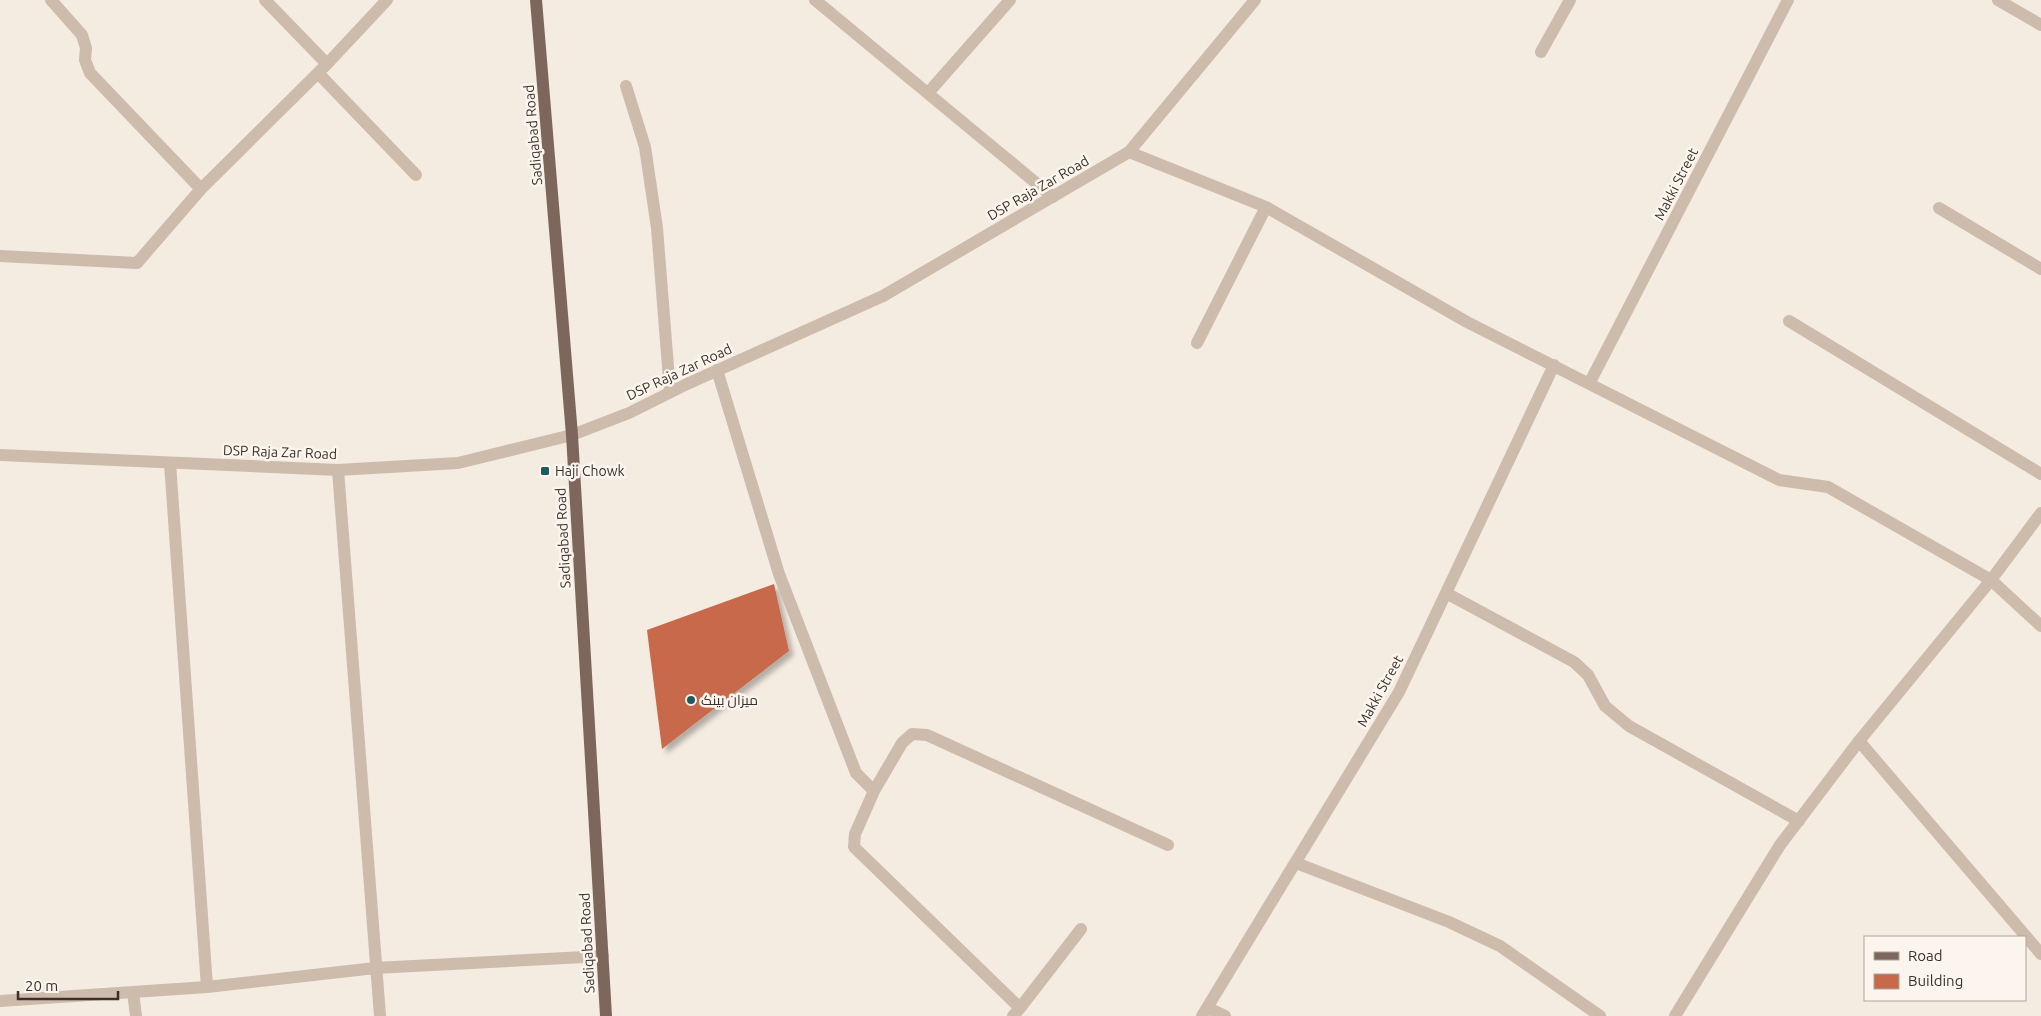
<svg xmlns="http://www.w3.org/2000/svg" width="2041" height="1016" font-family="Ubuntu,Cairo,sans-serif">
<defs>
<filter id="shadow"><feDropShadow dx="4.5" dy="4.5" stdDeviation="2.5" flood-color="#0004"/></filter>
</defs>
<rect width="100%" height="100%" fill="#f4ebe1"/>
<path fill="#c8694b" filter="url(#shadow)" d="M774,584L789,651L662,749L647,630Z"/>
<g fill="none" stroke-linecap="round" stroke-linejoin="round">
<path stroke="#cdbbac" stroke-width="12" d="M51,0L82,35L86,48L85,60L90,73L201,189
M265,0L327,64
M815,0L1053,197
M1998,0L2041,25
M1541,52L1570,0
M318,73L416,175
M626,86L645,147L657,228L670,392
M928,93L1010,0
M1129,152L1266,207L1467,322L1779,480L1828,487L1991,580L2041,626
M1939,208L2041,269
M0,256L137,263L201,189L327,64L387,0
M1789,321L2041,474
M1197,343L1266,207
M717,370L779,574L856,773L874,791L855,834L854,847L1020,1008L1013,1016
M1590,382L1788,0
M170,463L207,987
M338,470L380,1016
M2041,513L1991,580L1859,741L2041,954
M1446,593L1574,662L1588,675L1605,706L1629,726L1799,821
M874,791L902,743L912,734L927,735L1168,845
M1296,863L1449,922L1500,946L1600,1016
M133,992L136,1016
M0,1001L207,987L375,968L603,956
M1020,1008L1081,929
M1208,1008L1225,1016
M1202,1016L1399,692L1554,365
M1675,1016L1780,845L1859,741"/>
<path stroke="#cdbbac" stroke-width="12" d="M0,455L338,470L458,463L572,435L629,413L687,384L883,296L1129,152L1255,0"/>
<path stroke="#7d675c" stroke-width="12" d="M536,0L572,435L606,1016"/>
</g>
<g fill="#1f5a5e" stroke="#fbf5ee" stroke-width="2">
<rect x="540" y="466" width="10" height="10" rx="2.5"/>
<circle cx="691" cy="700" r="5"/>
</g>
<g text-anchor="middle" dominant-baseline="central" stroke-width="5" stroke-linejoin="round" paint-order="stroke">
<g font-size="14" fill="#3b302b" stroke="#fbf5ee">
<text transform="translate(533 135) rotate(-95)">Sadiqabad Road</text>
<text transform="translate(1676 184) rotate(-63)">Makki Street</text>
<text transform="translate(1038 188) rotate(-30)">DSP Raja Zar Road</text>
<text transform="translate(679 372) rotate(-25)">DSP Raja Zar Road</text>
<text transform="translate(280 452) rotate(2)">DSP Raja Zar Road</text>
<text transform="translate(563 538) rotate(-93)">Sadiqabad Road</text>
<text transform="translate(1380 691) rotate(-61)">Makki Street</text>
<text transform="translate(587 943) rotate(-93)">Sadiqabad Road</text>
</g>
<g font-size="14" fill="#3b302b" stroke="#fbf5ee" text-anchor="start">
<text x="555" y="471">Haji Chowk</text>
<text x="701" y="700">میزان بینک</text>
</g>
</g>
<rect x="1864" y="936" width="162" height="65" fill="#fbf5ee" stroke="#aea6a0"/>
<rect x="1874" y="952" width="25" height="8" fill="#7d675c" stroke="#aea6a0"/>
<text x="1908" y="961" font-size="15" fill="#3b302b">Road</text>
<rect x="1874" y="974" width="25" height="15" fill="#c8694b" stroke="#aea6a0"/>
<text x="1908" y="986" font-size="15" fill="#3b302b">Building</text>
<path d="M18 991v8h100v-8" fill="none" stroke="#3b302b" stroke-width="2.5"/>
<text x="25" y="991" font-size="15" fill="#3b302b" stroke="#fbf5ee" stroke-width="4" paint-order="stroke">20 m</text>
</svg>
